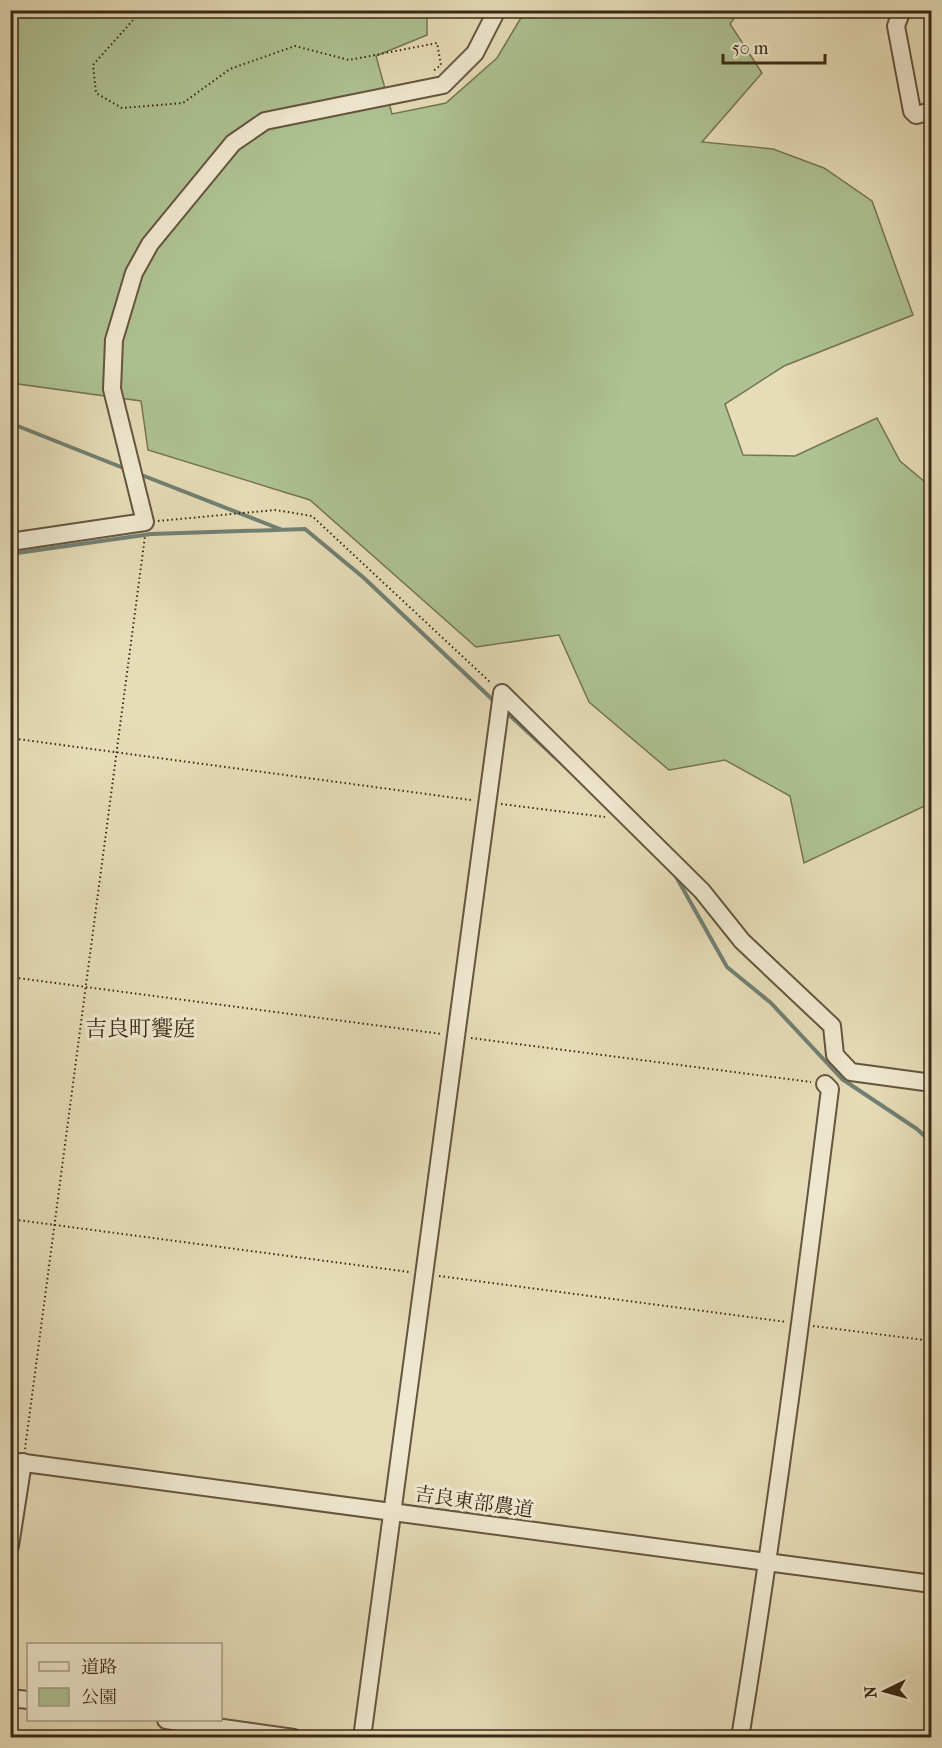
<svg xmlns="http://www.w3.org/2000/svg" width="942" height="1748" font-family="'IM FELL French Canon','Noto Serif JP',serif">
<rect width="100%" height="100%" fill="#e6dcb7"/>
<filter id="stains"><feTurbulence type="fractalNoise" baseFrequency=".00333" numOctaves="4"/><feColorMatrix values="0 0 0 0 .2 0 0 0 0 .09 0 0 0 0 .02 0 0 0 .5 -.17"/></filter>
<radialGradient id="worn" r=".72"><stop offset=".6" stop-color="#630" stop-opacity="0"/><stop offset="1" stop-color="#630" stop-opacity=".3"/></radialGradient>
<path fill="#aec293" stroke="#747554" stroke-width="1.5" d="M11,11H427V35L376,56L392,114L446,103L497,58L525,11H739L730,24L762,73L702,142L773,149L824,168L872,201L913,315L784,366L725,404L743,455L795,456L877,418L900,461L931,487V803L804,863L790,796L725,760L669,770L589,702L559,635L476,647L310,500L148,450L141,401L11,383Z"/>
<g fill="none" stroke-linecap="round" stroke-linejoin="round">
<path stroke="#718073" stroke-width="4" d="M10,423L126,469
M139,474L280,529
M10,554L151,534L305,529L364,578L495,702
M505,711L570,771
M674,873L727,967L771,1003L842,1079L917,1129L932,1143"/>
<g stroke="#65553e" stroke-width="20">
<path id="minor" d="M902,10L896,26L912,111L916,115L932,111
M10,542L145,522L112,389L114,340L134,273L150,244L233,143L265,121L443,85L475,53L497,10
M502,693L702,891L742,941L832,1026L835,1055L851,1072L932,1083
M10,1461L932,1584
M10,1546L23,1462
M10,1698L28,1700
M166,1720L294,1738
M362,1738L502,693
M740,1738C775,1522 803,1305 830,1089L825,1084"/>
</g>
<path stroke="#3a2815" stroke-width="2" stroke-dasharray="1.5 3" stroke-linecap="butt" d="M142,10L93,65L96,93L122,108L183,103L230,69L295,46L349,60L437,43L441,65L433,71
M158,521L275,510L312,516L491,683
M10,738L471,800
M501,804L605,817
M10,977L442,1034
M471,1038L811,1082
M10,1219L409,1272
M439,1276L787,1322
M813,1326L932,1341
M25,1449L145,536"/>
<use href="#minor" stroke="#efe8d0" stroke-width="16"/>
</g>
<g text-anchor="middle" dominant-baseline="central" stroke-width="6" stroke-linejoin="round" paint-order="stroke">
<g font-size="20" fill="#3a2815" stroke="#efe8d0">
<text transform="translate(474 1502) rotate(8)">吉良東部農道</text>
</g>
<g font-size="22" fill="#3a2815" stroke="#efe8d0">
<text x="140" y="1029">吉良町饗庭</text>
</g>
</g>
<rect width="942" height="1748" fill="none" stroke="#e6dcb7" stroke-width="36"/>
<rect x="12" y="12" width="918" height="1724" fill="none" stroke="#3a2815" stroke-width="3"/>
<rect x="18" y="18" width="906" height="1712" fill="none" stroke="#3a2815" stroke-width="1.5"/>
<rect x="27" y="1643" width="195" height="78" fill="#efe8d0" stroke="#a79b85" stroke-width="1.5"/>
<rect x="39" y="1662" width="30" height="9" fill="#efe8d0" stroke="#a79b85" stroke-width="1.5"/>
<text x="81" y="1673" font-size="18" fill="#3a2815">道路</text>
<rect x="39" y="1688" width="30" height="18" fill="#aec293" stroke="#a79b85" stroke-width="1.5"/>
<text x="81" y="1703" font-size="18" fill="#3a2815">公園</text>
<g transform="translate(885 1691) rotate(265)" stroke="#efe8d0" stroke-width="4.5" paint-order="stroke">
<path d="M0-4.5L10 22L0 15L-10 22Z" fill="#3a2815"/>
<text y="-9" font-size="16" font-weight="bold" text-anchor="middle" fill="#3a2815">N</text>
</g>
<path d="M723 54v9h102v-9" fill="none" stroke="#3a2815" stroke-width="3"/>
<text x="732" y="54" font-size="18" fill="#3a2815" stroke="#efe8d0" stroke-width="4.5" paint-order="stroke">50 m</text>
<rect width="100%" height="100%" filter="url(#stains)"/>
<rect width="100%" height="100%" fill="url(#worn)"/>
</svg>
